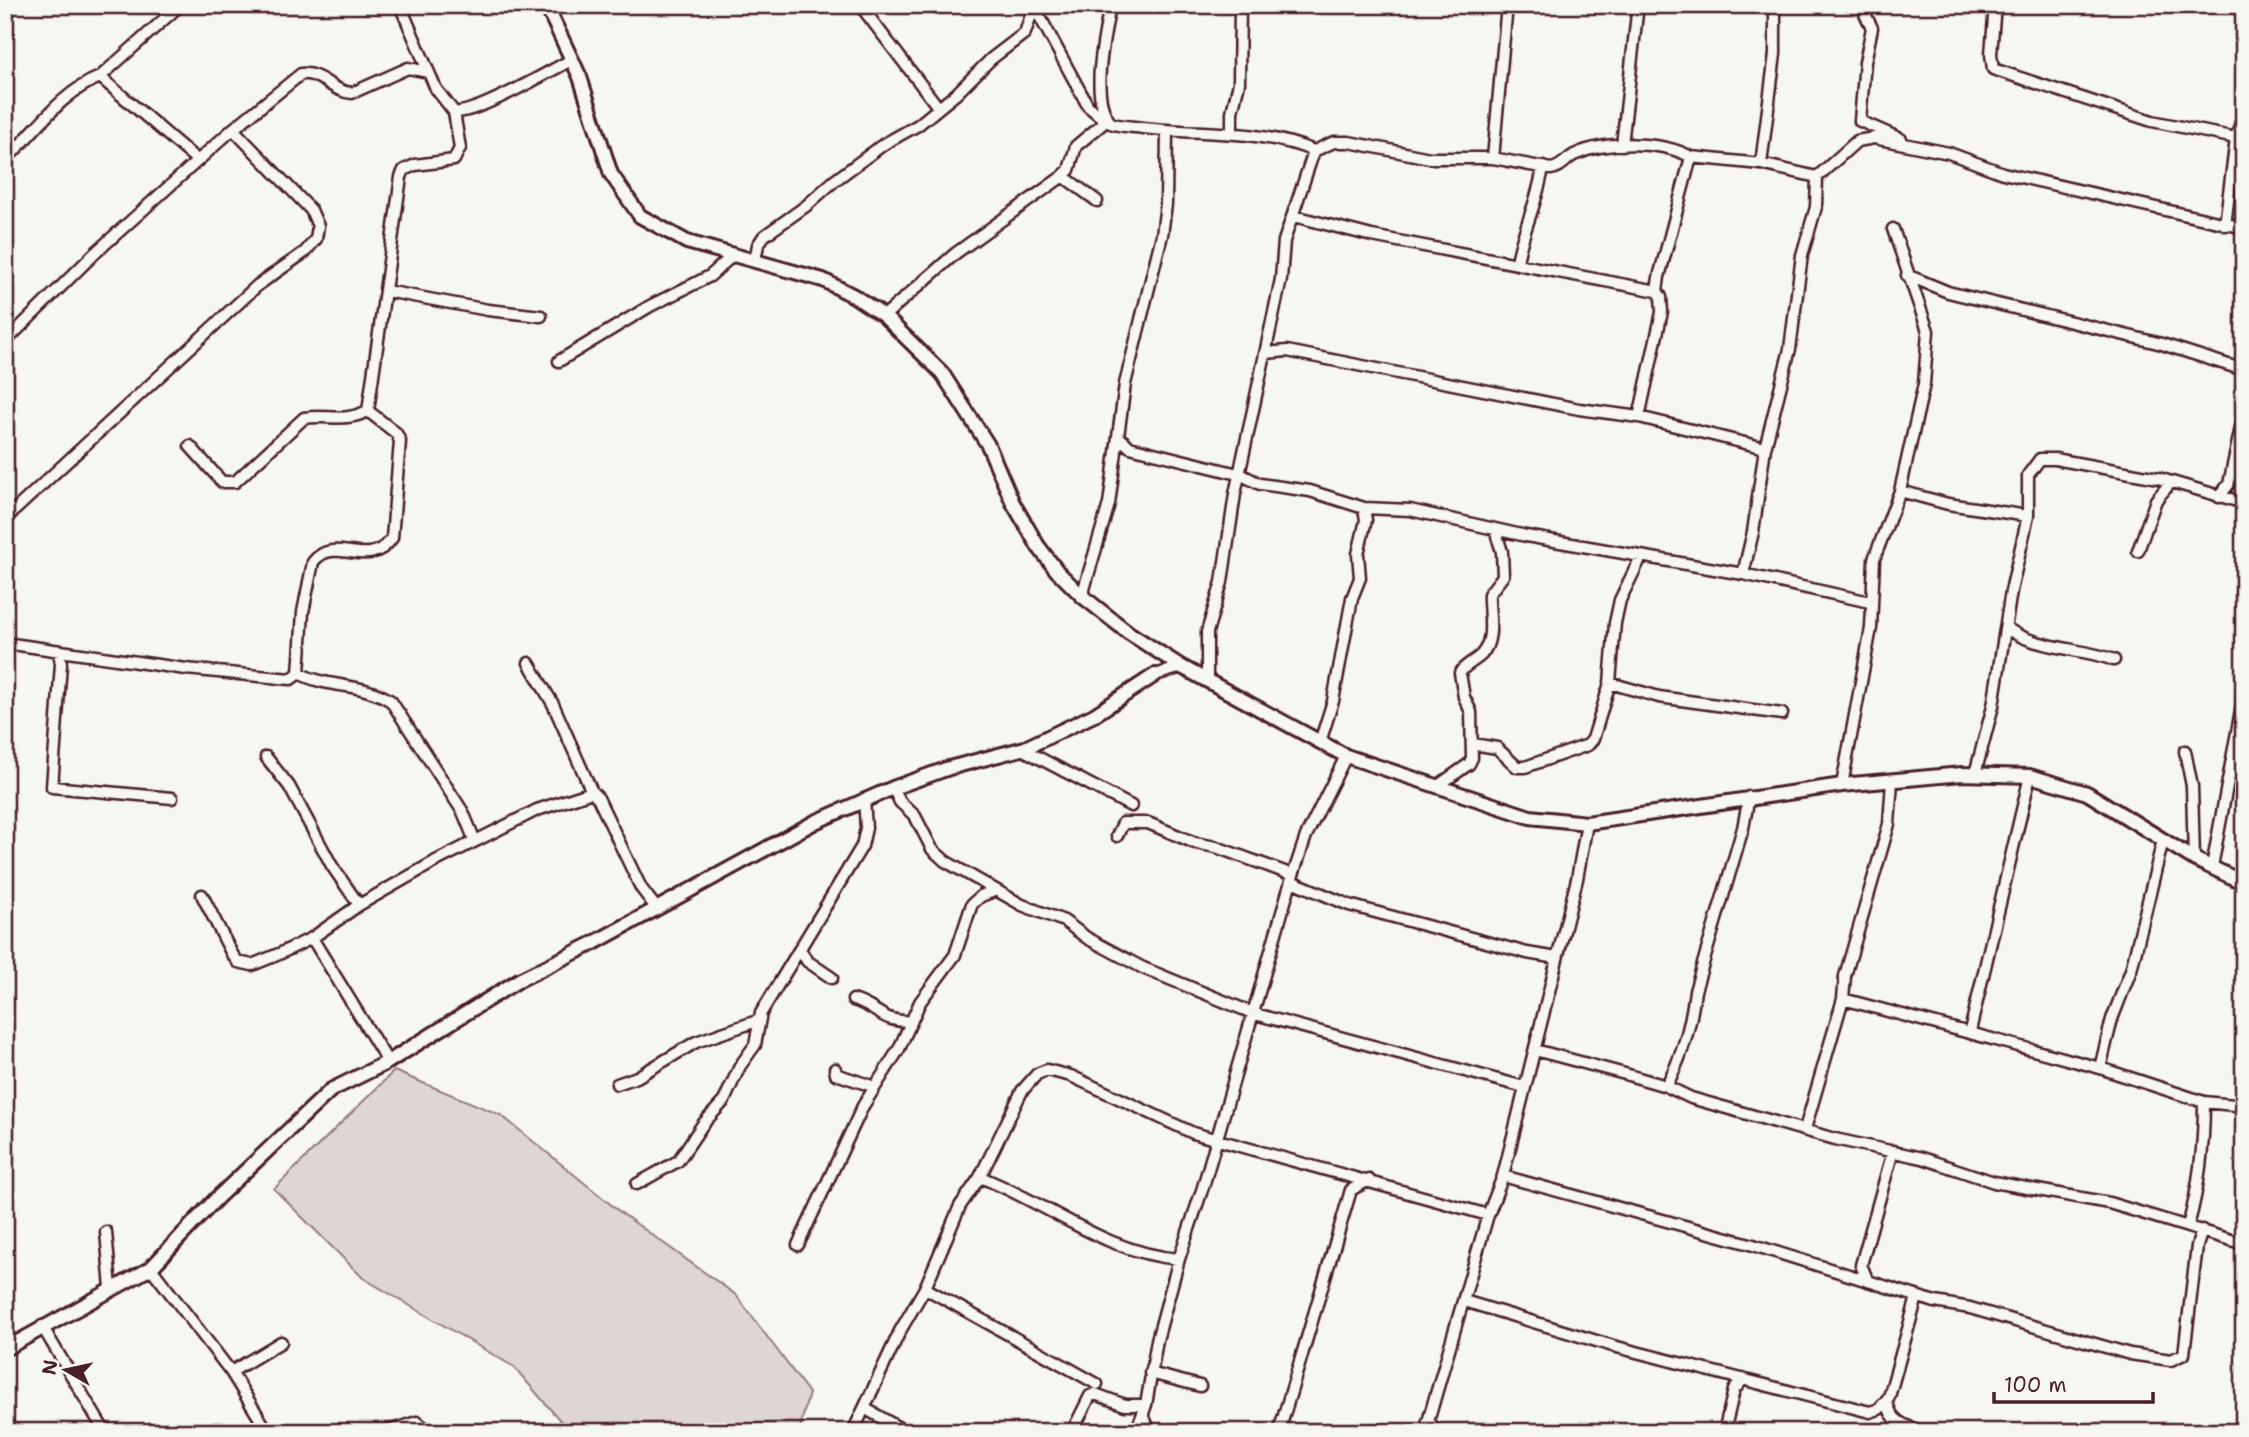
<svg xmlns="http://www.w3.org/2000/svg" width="2249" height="1437" font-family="'Shantell Sans',sans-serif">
<rect width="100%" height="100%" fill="#f6f6f2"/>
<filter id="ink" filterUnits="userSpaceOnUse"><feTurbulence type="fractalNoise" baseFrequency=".0143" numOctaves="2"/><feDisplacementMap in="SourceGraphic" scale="14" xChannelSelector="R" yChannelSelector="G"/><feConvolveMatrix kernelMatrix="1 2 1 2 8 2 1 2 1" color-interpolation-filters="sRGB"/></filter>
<g filter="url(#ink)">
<path fill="#ddd6d5" stroke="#947a80" stroke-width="2" d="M394,1071L501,1115L620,1212L736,1295L809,1393L799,1432H570L514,1367L363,1278L274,1189Z"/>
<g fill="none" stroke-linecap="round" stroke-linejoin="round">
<g stroke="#4a1f2b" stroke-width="15">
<path id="minor" d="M860,5L938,107
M1026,5L1040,17L1088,106L1106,121
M1995,5L1991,54L1993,69L2152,121L2236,138
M548,9L561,5
M1865,14L1872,28L1865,62L1860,121L1901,139
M100,77L180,5
M454,112C475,115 550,71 573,59
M1110,122C1089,97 1105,35 1110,5
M233,129L301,74C322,72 332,92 352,93L408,68L428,72
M1232,133V112L1239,83L1240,5
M1622,145L1638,5
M1493,158L1507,5
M5,160C35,132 61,92 100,77L197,160
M1761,164L1775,54V5
M1063,176L1097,201
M1294,216L1372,236L1657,291
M2225,225L2236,138L2244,113
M755,260L758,245L764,236L806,206L834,181L884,144L918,125L956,94L991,59L1025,33L1032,12
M1517,262C1523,228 1538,202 1543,167
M1907,275L1948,292L2162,344L2244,370
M386,291L488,310L541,316
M884,316L956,253L1063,176L1069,170L1076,146L1106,121C1117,127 1130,126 1143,128C1199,135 1260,128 1314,151
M5,342L94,254L233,129L311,210L318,226L316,239L305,252L258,285L5,519
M1266,353L1287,351L1579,409L1639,417L1765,448
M559,361L650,306L710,276L733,255
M368,411L401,177L404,170L415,165L454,160L460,148L454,112L436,89L400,5
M1639,417L1662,312L1661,297L1657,291L1659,277L1691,157
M1120,438L1130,447L1242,475L1260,484L1310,491L1364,508L1410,510L1526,536L1743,574L1870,602
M190,446L222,482H235L304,418C329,414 343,423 368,411
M1900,491L1948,504L2028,516
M2219,497L2229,484L2244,413
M2138,551L2156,500L2171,482
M1743,574L1753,532L1765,448L1790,349L1802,255L1816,207L1817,177
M1082,596L1109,504L1125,384L1162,235L1166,204L1167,133
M2006,627C2029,648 2083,648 2114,660
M5,643L186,669L291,679L299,673L303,612L313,562C335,533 368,573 392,538L400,441L396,433L368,411
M59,652L61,664L52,787L172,798
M529,663L553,704L592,792
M299,673C328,689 362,682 391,701L463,812L475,841
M1155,675L1182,667
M1207,681V632L1222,582L1235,494L1281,279L1284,241L1314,151L1334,142H1349L1430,158H1493L1551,169C1561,168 1565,160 1574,155C1605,141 1661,140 1691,157L1761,164L1817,177L1857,141L1874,138L1949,153L2003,173L2244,228
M1610,683L1659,697L1782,714
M1320,742L1333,701L1352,598L1360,578L1358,554L1366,520L1364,508
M1473,744L1497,748L1517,767H1525L1588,745L1593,739L1610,683L1615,623L1620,600L1641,557
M1022,749L1131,806
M2185,751L2192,786L2194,859
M266,757L289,786L332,866L359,905
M1975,774L1993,706L2011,591L2028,516V475L2040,459H2055L2158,478L2244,503
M2232,774L2244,776
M1892,781L1889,824L1845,976L1843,999L2100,1068L2204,1102L2244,1106
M1439,785L1469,764L1472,758L1471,712L1464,697L1460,673C1464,665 1474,662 1481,655C1496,639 1488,613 1489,594L1503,576L1502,552L1495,529
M1842,785L1871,628L1874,559L1900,491L1924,384L1928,331L1893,229
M893,788L900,802L915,816L932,849L945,861L1022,905L1064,921L1087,938L1143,968L1255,1014L1524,1087
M1117,836L1123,823H1148L1195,843L1216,847L1293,875
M2212,867L2244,694
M1291,881L1349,905L1527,953L1557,958
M202,895L232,954L238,962L252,965L279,954L312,938L359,905L436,861L537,810L592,792L598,798L641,888L657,909
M312,938L388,1062
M801,951L807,961L832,978
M853,1000C878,1007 882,1023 911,1021
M1970,1031L2030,776
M1535,1050L1625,1074L1666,1086L1691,1098L1835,1139L1922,1158L1994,1182L2109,1203L2244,1244
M2100,1068L2112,1019L2131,970L2163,840
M835,1069L836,1074L875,1087
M617,1084L637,1077L696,1042L757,1021
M1666,1086C1683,1056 1691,1025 1695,991L1743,828L1749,797
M1805,1129L1843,999
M1503,1176L1750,1244L1935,1302L1970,1308L2130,1354L2171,1360L2184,1354L2197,1246L2202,1230
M980,1177C1048,1203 1104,1253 1179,1259
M637,1184L678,1161L703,1124L724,1101L740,1066L755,1045L761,1013L862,846L866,828L864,799
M2188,1226C2200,1184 2204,1145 2204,1102
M106,1232L111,1288
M798,1245L863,1106L899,1049L920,1002L955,955L972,904L981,896L994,891
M151,1268L231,1372L268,1432
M1867,1279L1861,1265L1893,1151
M925,1288L1097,1384
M1464,1301L1613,1346L1870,1412L1879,1409L1889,1397L1917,1297
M42,1326L105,1432
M231,1372L281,1342
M1150,1373L1200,1386
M1887,1401C1890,1422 1906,1427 1925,1432
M866,1409L906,1432
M1143,1416L1151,1432
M1428,1422L1440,1432
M1075,1426L1090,1396L1095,1394L1125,1405H1146
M386,1432L417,1422L430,1432
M853,1432L900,1331L925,1288L960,1206L980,1177L1022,1091L1037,1074L1047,1070L1071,1076L1193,1133L1488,1215
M1136,1432L1146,1405L1157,1340L1179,1259L1203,1187L1291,881L1306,836L1346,756
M1279,1432L1351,1190L1369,1180
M1425,1432L1488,1215L1503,1176L1577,879L1587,823
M1724,1432L1734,1390L1743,1379"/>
</g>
<g stroke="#4a1f2b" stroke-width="18">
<path id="tertiary" d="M546,5L580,77L611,174L640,216L687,242L823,280L854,296L884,316L942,373L988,445L1013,503L1038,546L1057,571L1082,596L1129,633L1182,667L1346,756L1530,817L1587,823L1842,785L1962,774L2030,776L2087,793L2194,859L2244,883
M5,1349L151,1268L217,1198L331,1090L388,1062L519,980L592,944L815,822L893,788L949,768L1025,748L1094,715L1155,675"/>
</g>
<use href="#minor" stroke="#f6f6f2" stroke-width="10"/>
<use href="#tertiary" stroke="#f6f6f2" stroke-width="12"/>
</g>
</g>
<rect width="2249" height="1437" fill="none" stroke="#f6f6f2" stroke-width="28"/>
<rect x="14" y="14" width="2221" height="1409" fill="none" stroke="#4a1f2b" stroke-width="2.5" filter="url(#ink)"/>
<g transform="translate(66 1370) rotate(279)" stroke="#f6f6f2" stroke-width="5" paint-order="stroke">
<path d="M0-5L12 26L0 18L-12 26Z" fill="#4a1f2b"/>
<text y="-10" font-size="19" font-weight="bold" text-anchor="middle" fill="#4a1f2b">N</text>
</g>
<path d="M1994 1392v10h159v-10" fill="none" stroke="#4a1f2b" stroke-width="3.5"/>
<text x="2004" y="1392" font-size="21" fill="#4a1f2b" stroke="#f6f6f2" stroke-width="5" paint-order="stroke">100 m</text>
</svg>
